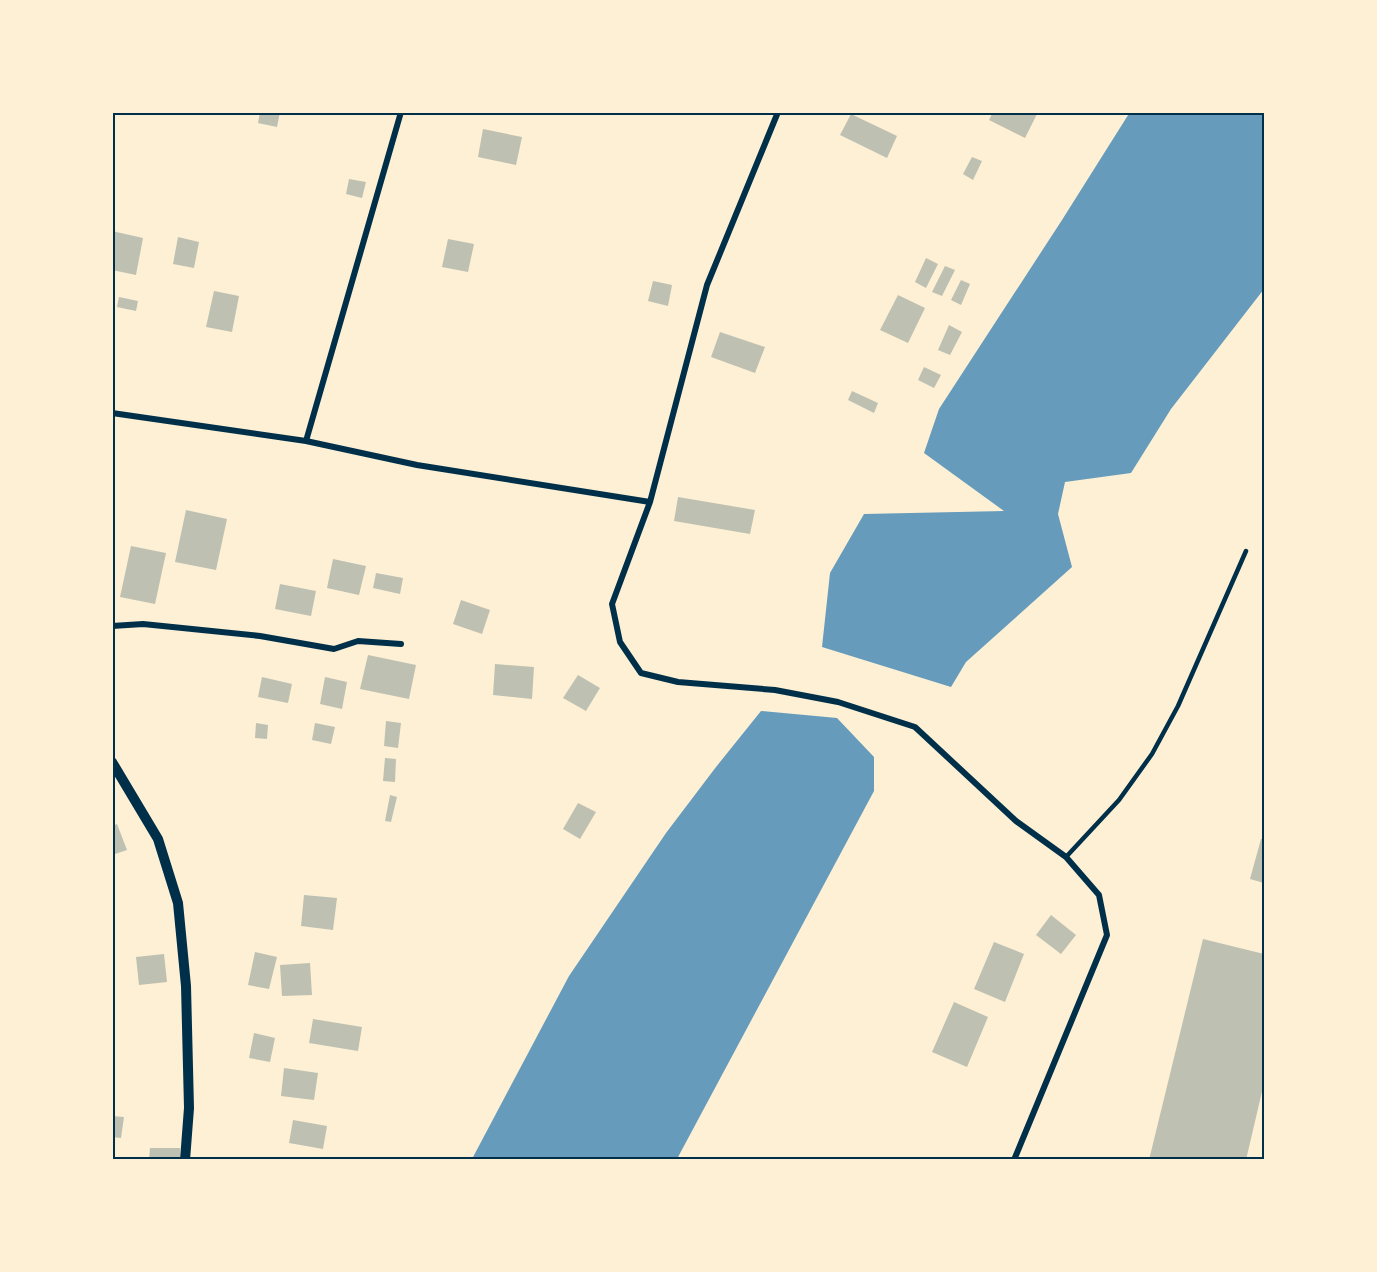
<svg xmlns="http://www.w3.org/2000/svg" width="1377" height="1272" font-family="'Source Sans 3',sans-serif">
<rect width="100%" height="100%" fill="#fdf0d5"/>
<path fill="#669bbc" d="M1130,112L1264,113V289L1171,409L1131,473L1065,482L1058,514L1072,567L966,662L951,687L822,647L830,573L864,514L1004,511L924,453L939,409L1062,220Z
M761,711L837,718L874,757V791L677,1159H472L569,976L666,833L716,767Z"/>
<path fill="#bec0b2" d="M260,112H280L277,127L258,123Z
M993,112H1035L1037,114L1025,138L989,120Z
M851,114L897,136L887,158L840,135Z
M483,129L522,137L516,165L478,157Z
M972,157L982,161L973,180L963,174Z
M349,179L366,182L362,198L346,194Z
M112,231L143,238L136,275L112,270Z
M178,237L199,242L194,268L173,264Z
M448,239L474,244L468,272L442,267Z
M926,258L938,264L926,288L915,282Z
M945,266L955,270L942,296L932,292Z
M961,280L970,284L961,305L951,300Z
M653,281L672,285L668,306L648,301Z
M214,291L239,296L232,332L206,327Z
M898,295L925,308L908,343L880,330Z
M119,297L138,301L136,311L117,307Z
M949,325L962,332L950,355L938,350Z
M720,332L765,347L755,373L711,357Z
M924,367L941,375L934,388L918,380Z
M852,391L878,403L874,413L848,400Z
M678,497L755,510L750,534L674,521Z
M186,510L227,519L216,570L175,562Z
M131,546L166,553L155,604L120,597Z
M333,559L366,566L359,595L327,588Z
M376,573L403,578L400,594L373,588Z
M280,584L316,591L311,616L275,609Z
M461,600L490,610L482,634L453,624Z
M368,655L416,665L409,699L360,689Z
M495,664L534,667L532,699L493,695Z
M578,675L600,688L586,711L563,698Z
M262,677L292,684L288,703L258,697Z
M325,677L347,682L342,709L320,704Z
M386,721L401,723L398,748L384,746Z
M256,723L268,725L267,739L255,738Z
M315,723L335,727L331,744L312,740Z
M385,758L396,759L395,782L383,781Z
M390,795L397,797L391,822L385,821Z
M578,803L596,812L580,839L563,829Z
M117,824L127,850L112,855V826Z
M1261,839H1264V883L1250,879Z
M304,895L337,898L333,930L301,926Z
M1051,915L1076,935L1061,954L1036,935Z
M1203,939L1264,954V1083L1246,1160H1149Z
M994,942L1024,954L1005,1002L974,989Z
M255,952L277,957L269,989L248,985Z
M164,954L167,982L139,985L136,957Z
M310,963L312,995L282,996L280,965Z
M954,1002L988,1017L967,1067L932,1052Z
M313,1019L362,1027L358,1051L309,1043Z
M254,1033L275,1038L270,1062L249,1058Z
M284,1068L318,1073L314,1100L281,1096Z
M112,1116L124,1117L121,1138L112,1137Z
M293,1120L327,1126L323,1149L289,1143Z
M150,1148H180V1160H149Z"/>
<g fill="none" stroke-linecap="round" stroke-linejoin="round">
<path stroke="#003049" stroke-width="4.5" d="M1066,857L1119,800L1152,754L1178,706L1246,551"/>
<path stroke="#003049" stroke-width="6" d="M778,112L707,285L650,502L612,604L620,642L641,673L678,682L775,690L838,702L915,727L1016,821L1066,857L1099,895L1107,935L1014,1160
M112,413L306,441L401,112
M306,441L417,465L650,502
M112,626L143,624L260,636L334,649L358,641L401,644"/>
<path stroke="#003049" stroke-width="10" d="M112,762L158,839L178,903L186,986L189,1108L185,1160"/>
</g>
<rect width="1377" height="1272" fill="none" stroke="#fdf0d5" stroke-width="228"/>
<rect x="114" y="114" width="1149" height="1044" fill="none" stroke="#003049" stroke-width="2"/>
</svg>
